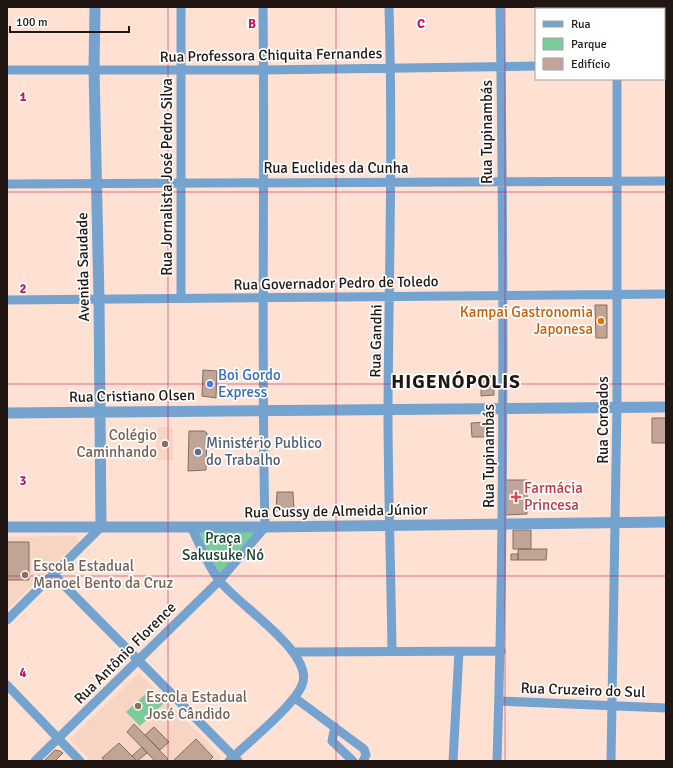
<svg xmlns="http://www.w3.org/2000/svg" width="673" height="768" font-family="Signika,sans-serif">
<rect width="100%" height="100%" fill="#fee1d3"/>
<path fill="#f8d4c2" d="M157,427H173V460H156Z
M76,536L79,541L7,610V537Z
M139,673L222,757L218,761H91L70,739Z"/>
<path fill="#7acc9d" d="M193,528H264L219,579Z
M151,689L164,703L140,726L126,712Z"/>
<path fill="#c0a597" stroke="#856c60" d="M595,305H607V338H596Z
M203,370L217,371L216,398L202,396Z
M481,376H494V395L481,396Z
M652,418H666V443H652Z
M489,422L493,424L492,437H472L471,423Z
M189,431H204L207,433L206,470L188,471Z
M506,480H527V514L505,515Z
M277,492H293L294,510L276,511Z
M513,530H531V549H513Z
M7,542H29V580H7Z
M518,549H547L546,560H518Z
M511,554H518V560H511Z
M134,724L168,759L166,761H155L127,732Z
M154,727L169,742L160,750L145,735Z
M196,739L213,757L209,761H173Z
M119,743L137,761H105L102,758Z
M142,747L147,753L137,761L132,756Z
M55,750L60,751L63,753L55,761H46L45,760Z"/>
<g fill="none" stroke-linecap="round" stroke-linejoin="round">
<path stroke="#73a3ce" stroke-width="9" d="M181,7V298
M389,7C393,141 389,274 388,408C388,489 391,570 392,651
M617,7V9
M664,65H666
M7,70H264L536,66
M7,184L666,181
M7,300L666,294
M191,527C200,544 207,565 219,580C236,604 316,653 302,685C293,707 247,743 229,761
M53,574L238,761
M7,620L101,527
M295,652L501,651
M7,685L80,761
M295,698L364,749L366,755L363,761
M499,701L666,708
M335,727L332,741L353,761
M35,761L219,581L265,527C261,354 265,180 263,7
M453,761L459,651
M497,761C505,510 504,258 500,7
M611,761L617,406V79"/>
<path stroke="#73a3ce" stroke-width="11" d="M95,7L94,69L99,299L101,527
M7,413L666,407
M7,527H265L666,522"/>
</g>
<path fill="none" stroke="#c2185b" stroke-width="1" stroke-opacity="0.55" d="M168,7V761M336,7V761M505,7V761M7,192H666M7,384H666M7,576H666"/>
<circle fill="#e8710a" stroke="#fff" stroke-width="1.5" cx="601" cy="321" r="4"/>
<circle fill="#3f7fe0" stroke="#fff" stroke-width="1.5" cx="210" cy="384" r="4"/>
<g fill="#8d6e63" stroke="#fff" stroke-width="1.5">
<circle cx="165" cy="444" r="4"/>
<circle cx="25" cy="575" r="4"/>
<circle cx="138" cy="706" r="4"/>
</g>
<circle fill="#5c6f8a" stroke="#fff" stroke-width="1.5" cx="198" cy="452" r="4"/>
<path fill="#e0444e" stroke="#fff" stroke-width="1.5" d="M514 491h4v4h4v4h-4v4h-4v-4h-4v-4h4z"/>
<g text-anchor="middle" dominant-baseline="central" stroke-width="3.5" stroke-linejoin="round" paint-order="stroke">
<g font-size="15" fill="#211712" stroke="#fff">
<text transform="translate(271 55) rotate(-1)">Rua Professora Chiquita Fernandes</text>
<text transform="translate(487 132) rotate(-90)">Rua Tupinambás</text>
<text x="336" y="168">Rua Euclides da Cunha</text>
<text transform="translate(167 177) rotate(-90)">Rua Jornalista José Pedro Silva</text>
<text transform="translate(83 267) rotate(-91)">Avenida Saudade</text>
<text transform="translate(336 283) rotate(-1)">Rua Governador Pedro de Toledo</text>
<text transform="translate(376 341) rotate(-89)">Rua Gandhi</text>
<text transform="translate(132 396) rotate(-1)">Rua Cristiano Olsen</text>
<text transform="translate(603 420) rotate(-90)">Rua Coroados</text>
<text transform="translate(489 456) rotate(-90)">Rua Tupinambás</text>
<text transform="translate(336 511) rotate(-1)">Rua Cussy de Almeida Júnior</text>
<text transform="translate(125 653) rotate(-45)">Rua Antônio Florence</text>
<text transform="translate(583 690) rotate(2)">Rua Cruzeiro do Sul</text>
</g>
<g font-size="15" fill="#c56008" stroke="#fff" text-anchor="end">
<text x="593" y="312">Kampai Gastronomia<tspan x="593" dy="17">Japonesa</tspan></text>
</g>
<g font-size="15" fill="#366cbe" stroke="#fff" text-anchor="start">
<text x="218" y="375">Boi Gordo<tspan x="218" dy="17">Express</tspan></text>
</g>
<g font-size="15" fill="#785e54" stroke="#fff" text-anchor="start">
<text x="157" y="435" text-anchor="end">Colégio<tspan x="157" dy="17">Caminhando</tspan></text>
<text x="33" y="566">Escola Estadual<tspan x="33" dy="17">Manoel Bento da Cruz</tspan></text>
<text x="146" y="697">Escola Estadual<tspan x="146" dy="17">José Cândido</tspan></text>
</g>
<g font-size="15" fill="#4e5e75" stroke="#fff" text-anchor="start">
<text x="206" y="443">Ministério Publico<tspan x="206" dy="17">do Trabalho</tspan></text>
</g>
<g font-size="15" fill="#be3a42" stroke="#fff" text-anchor="start">
<text x="524" y="488">Farmácia<tspan x="524" dy="17">Princesa</tspan></text>
</g>
<g font-size="15" fill="#16402a" stroke="#fff">
<text x="223" y="538">Praça<tspan x="223" dy="17">Sakusuke Nó</tspan></text>
</g>
<g font-size="19" font-weight="bold" letter-spacing="1" fill="#211712" stroke="#fff">
<text x="456" y="382">HIGENÓPOLIS</text>
</g>
</g>
<g font-size="13" text-anchor="middle" font-weight="bold" fill="#c2185b" stroke="#fff" stroke-width="3.5" stroke-linejoin="round" paint-order="stroke">
<text x="252" y="28">B</text>
<text x="421" y="28">C</text>
<text x="23" y="101">1</text>
<text x="23" y="293">2</text>
<text x="23" y="485">3</text>
<text x="23" y="677">4</text>
</g>
<rect width="673" height="768" fill="none" stroke="#211712" stroke-width="16"/>
<rect x="535" y="8" width="130" height="72" fill="#ffffff" stroke="#a6a2a0"/>
<rect x="543" y="21" width="20" height="6" fill="#73a3ce" stroke="#a6a2a0"/>
<text x="571" y="28" font-size="12" fill="#211712">Rua</text>
<rect x="543" y="38" width="20" height="12" fill="#7acc9d" stroke="#a6a2a0"/>
<text x="571" y="48" font-size="12" fill="#211712">Parque</text>
<rect x="543" y="58" width="20" height="12" fill="#c0a597" stroke="#a6a2a0"/>
<text x="571" y="68" font-size="12" fill="#211712">Edifício</text>
<path d="M10 26v6h119v-6" fill="none" stroke="#211712" stroke-width="2"/>
<text x="16" y="26" font-size="12" fill="#211712" stroke="#ffffff" stroke-width="3" paint-order="stroke">100 m</text>
</svg>
